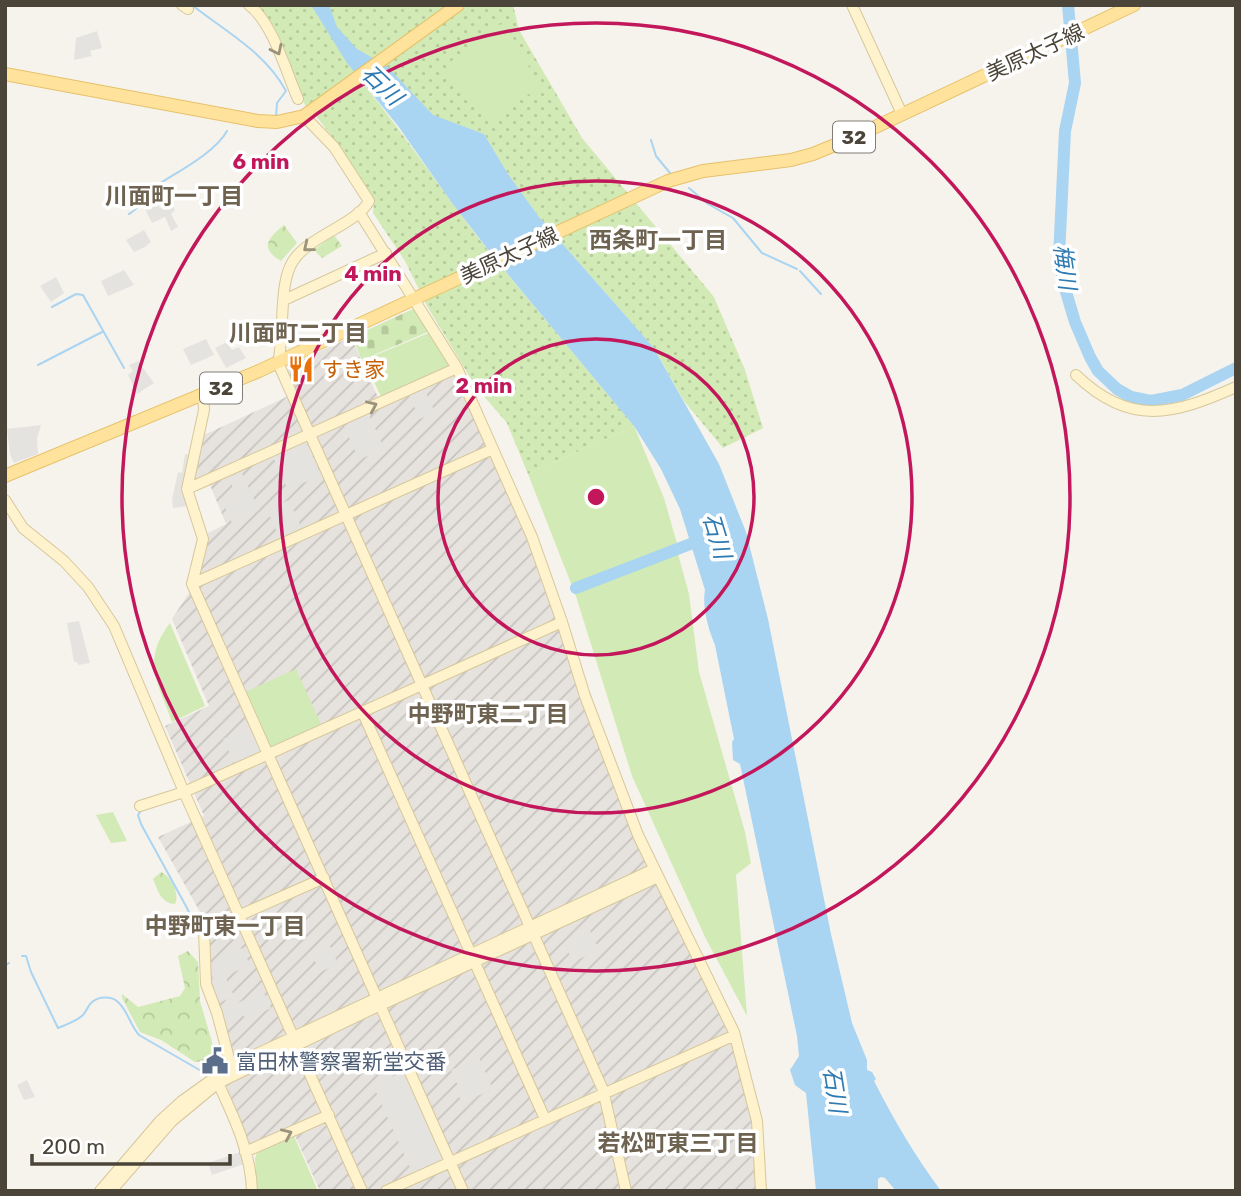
<svg xmlns="http://www.w3.org/2000/svg" width="1241" height="1196" font-family="Rubik,'Noto Sans JP',sans-serif">
<defs>
<pattern id="industrial-furrows" width="10" height="10" patternUnits="userSpaceOnUse" patternTransform="scale(1.75)"><rect width="10" height="10" fill="#e6e2dd"/><path d="M-1 1l2-2M0 10L10 0M9 11l2-2" fill="none" stroke="#c7c3be"/></pattern>
<pattern id="grass-dots" width="8" height="8" patternUnits="userSpaceOnUse" patternTransform="scale(1.75)"><rect width="8" height="8" fill="#d2eab5"/><path d="M2 2h.1M6 6h.1" fill="none" stroke="#b6ca9c" stroke-width="1.8" stroke-linecap="round"/></pattern>
<pattern id="forest-crowns" width="20" height="18" patternUnits="userSpaceOnUse" patternTransform="scale(1.75)"><rect width="20" height="18" fill="#d2eab5"/><path d="M2 6a3 3 0 1 1 6 0M12 15a3 3 0 1 1 6 0" fill="none" stroke="#b6ca9c"/></pattern>
<pattern id="cemetery-stones" width="16" height="16" patternUnits="userSpaceOnUse" patternTransform="scale(1.75)"><rect width="16" height="16" fill="#d2eab5"/><path d="M2 7V4a2 2 0 0 1 4 0v3zM10 15v-3a2 2 0 0 1 4 0v3z" fill="#b6ca9c"/></pattern>
</defs>
<rect width="100%" height="100%" fill="#f6f3ec"/>
<path fill="url(#industrial-furrows)" d="M351,337L382,406L455,372L537,561L605,764L646,862L728,1031L752,1121L757,1191H320L293,1131L250,1149L227,1093V1085L237,1079L211,987L209,928L158,837L204,816L165,726L209,706L172,619L200,576L206,534L226,524L210,485L191,492L204,435L295,393L287,372L292,364Z"/>
<path fill="url(#grass-dots)" d="M254,5H513L519,30L582,138L714,297L745,370L763,428L723,448L684,401L653,347L539,217L508,174L484,134L433,116L387,67L364,85C410,141 449,202 495,259C541,315 588,370 634,426L528,474L507,423L476,387L427,306L405,261L373,213L374,201L341,148L316,116L306,108L298,86Z"/>
<path fill="url(#forest-crowns)" d="M284,225L297,243L281,261C259,248 268,238 284,225Z
M334,235L342,246L322,258L314,250Z
M161,872C171,876 180,893 175,904C161,903 158,891 153,879Z
M188,951L198,962L200,1001L214,1049L208,1061L195,1062L161,1040L140,1032L122,998V994L138,1007L180,996L185,988L178,956Z"/>
<path fill="url(#cemetery-stones)" d="M413,309L417,310L430,331L362,360L352,337Z"/>
<path fill="#d2eab5" d="M501,24L507,27L540,87L488,121L447,73L446,65Z
M431,332L451,364L449,368L382,399L364,360Z
M634,426L664,498L678,547L572,586L528,474Z
M678,554L689,594L699,672L745,832L751,863L736,875L747,1016L705,937L632,776L575,593Z
M170,623L205,706L172,722C158,682 141,661 170,623Z
M296,669L321,724L273,747L269,746L245,692Z
M113,812L127,841L111,843L96,815Z
M294,1136L318,1191H257L255,1159L257,1152Z"/>
<path fill="#e5e3e0" d="M97,31L102,48L90,51L92,56L74,60L76,38Z
M153,191L160,208L171,203L175,210L171,214L178,227L171,231L165,217L152,223L143,205Z
M144,230L151,242L145,247L134,252L126,240Z
M382,264H388L395,278L384,283L381,279L365,286L359,274Z
M124,270L134,285L108,296L101,281Z
M56,277L64,293L51,302L40,286Z
M206,339L214,355L191,365L183,349Z
M227,342L232,350L239,347L246,358L226,368L215,348Z
M138,361L154,383L137,394L128,375L133,371L129,365Z
M424,389L435,412L420,419L409,395Z
M369,415L384,448L359,460L344,426Z
M41,425L37,438L38,454L14,463L10,454L7,429Z
M306,442L321,475L288,490L273,457Z
M185,454L191,455L188,506L173,508L172,499L178,472L182,473Z
M241,471L259,510L232,523L223,503L237,496L228,477Z
M289,500L302,529L280,539L267,510Z
M79,621L90,663L78,665L77,662H74L67,623Z
M251,727L261,750L259,753L235,764L223,739Z
M589,928L599,950L573,962L565,945L579,939L577,934Z
M329,944L338,964L320,972L311,952Z
M242,948L250,965L225,976L234,996L219,1003L213,987L212,963Z
M263,991L271,1008L246,1020L243,1015L224,1024L221,1011Z
M479,1058L493,1089L462,1103L458,1094L459,1088L451,1070Z
M405,1071L445,1159L413,1174L373,1085Z
M27,1080L35,1097L24,1100L17,1085Z
M240,1152L244,1164L212,1175L208,1163Z"/>
<path fill="#a9d4f2" d="M311,5H329L337,27L357,49L387,66L433,115L484,134L508,174L539,217L653,347L719,464L746,532L768,619L831,934L852,1023L867,1060V1070L872,1072L876,1079L874,1081C894,1120 915,1156 941,1191H896L885,1178L881,1177L878,1179V1191H816L806,1093L795,1085L790,1070L799,1056L797,1036L740,764L733,760L732,742L734,739L715,645C708,629 702,606 705,590L680,509L661,469L634,426L496,260L452,203L398,126L347,63Z"/>
<g fill="none" stroke-linecap="round" stroke-linejoin="round">
<path stroke="#a9d4f2" stroke-width="2" d="M192,5C226,32 265,52 286,91L277,103L276,118
M651,140L656,156L670,173
M689,188L708,204L733,218L762,253L797,269
M129,214C142,207 145,194 156,186C177,172 215,153 227,131
M800,271L821,294
M52,307L76,294L83,295L124,368
M38,365L102,332
M1229,371L1236,375
M140,812L138,815L141,824L187,908L199,935
M22,956H26L31,972L58,1028C65,1025 77,1021 83,1015C87,1011 88,1005 92,1002C99,996 112,996 118,1002C128,1011 130,1025 139,1035L203,1072
M5,966L9,963"/>
<path stroke="#a9d4f2" stroke-width="12" d="M1068,5L1075,83L1065,131L1059,257L1064,285L1075,322L1090,357L1098,371L1117,389L1131,397L1151,401L1182,395L1236,368
M576,588L706,538"/>
<g stroke="#d6c79b" stroke-width="12">
<path id="secondary" d="M182,5L188,9
M249,5C273,23 286,72 298,99
M852,5L902,114
M304,116L334,147L369,201C357,224 309,236 293,261C278,284 285,334 278,363L603,1090L626,1191
M359,212L457,368L532,537L562,622L585,696L638,835L734,1032L757,1121L761,1191
M284,300L386,253
M1076,375C1130,427 1173,415 1236,387
M203,395L204,410L187,489L203,539L192,584L463,1191
M187,489L457,368
M5,500L23,528L64,561L88,587L114,626L184,792L362,1191
M192,584L493,449
M362,711L545,1119
M140,806L184,792L562,622
M231,1066L217,1013L206,984L204,931L324,878
M218,1083C234,1117 251,1153 252,1191
M245,1152L329,1115
M100,1191L160,1121L182,1101L231,1066L654,869
M111,1191L172,1121L218,1083L370,1010L658,877
M386,1191L735,1035"/>
</g>
<g stroke="#e6c16a" stroke-width="14">
<path id="primary" d="M5,74L258,121L277,122L304,116L458,5
M5,476L259,371L668,181L703,171L791,160L813,154L852,138L1134,5"/>
</g>
<use href="#secondary" stroke="#fff3cd" stroke-width="10"/>
<use href="#primary" stroke="#ffe39c" stroke-width="12"/>
</g>
<defs><path id="oneway-chevron" d="M-2-3.5L2.5 0L-2 3.5" fill="none" stroke-width="1.6" stroke-linecap="round" stroke-linejoin="round" transform="scale(1.75)"/></defs>
<g stroke="#9c937c">
<use href="#oneway-chevron" transform="translate(277 50) rotate(64)"/>
<use href="#oneway-chevron" transform="translate(308 247) rotate(141)"/>
<use href="#oneway-chevron" transform="translate(372 406) rotate(-24)"/>
<use href="#oneway-chevron" transform="translate(287 1134) rotate(-24)"/>
</g>
<g fill="none" stroke="#c2185b" stroke-width="3.5">
<circle cx="596" cy="497" r="158"/>
<circle cx="596" cy="497" r="316"/>
<circle cx="596" cy="497" r="474"/>
</g>
<defs>
<g id="restaurant-bare" transform="scale(2.1)"><path d="M-5-6h1v4h1v-4h1v4h1v-4h1v5L-1.5 .5V6h-2V.5L-5-1ZM5-6V6H3V1.5H1.5Q1.5-4 5-6Z" fill="#e8710a" stroke="#fff" stroke-width="2.5" paint-order="stroke"/></g>
<g id="civic-bare" transform="scale(2.1)"><path d="M-.6-6.5H3V-4.5H.6V-3L4-1V1h2V6H-6V1h2V-1L-.6-3ZM-1.2 2.5V6h2.4V2.5Z" fill="#5c6f8a" stroke="#fff" stroke-width="2.5" paint-order="stroke"/></g>
</defs>
<g fill-rule="evenodd">
<use href="#restaurant-bare" x="301" y="369"/>
<use href="#civic-bare" x="215" y="1061"/>
</g>
<g text-anchor="middle" dominant-baseline="central" stroke-width="7" stroke-linejoin="round" paint-order="stroke">
<g fill="#fff" stroke="#817c74" stroke-width="2">
<rect x="833" y="121.5" width="42" height="31" rx="5"/>
<rect x="200" y="372.5" width="42" height="31" rx="5"/>
</g>
<g font-size="19" font-weight="bold" fill="#4b4439">
<text x="854" y="137">32</text>
<text x="221" y="388">32</text>
</g>
<g font-size="21" fill="#4b4439" stroke="#fff">
<text transform="translate(1035 52) rotate(-25)">美原太子線</text>
<text transform="translate(509 255) rotate(-25)">美原太子線</text>
</g>
<g font-size="21" fill="#c56008" stroke="#fff" text-anchor="start">
<text x="322" y="369">すき家</text>
</g>
<g font-size="21" fill="#4e5e75" stroke="#fff" text-anchor="start">
<text x="236" y="1061">富田林警察署新堂交番</text>
</g>
<g font-size="23" font-style="italic" fill="#2e7ab2" stroke="#fff">
<text transform="translate(382 85) rotate(44)">石川</text>
<text transform="translate(1065 267) rotate(82)">梅川</text>
<text transform="translate(717 536) rotate(73)">石川</text>
<text transform="translate(835 1090) rotate(81)">石川</text>
</g>
<g font-size="23" font-weight="bold" fill="#6e6250" stroke="#fff">
<text x="174" y="196">川面町一丁目</text>
<text x="658" y="240">西条町一丁目</text>
<text x="298" y="333">川面町二丁目</text>
<text x="488" y="714">中野町東二丁目</text>
<text x="225" y="926">中野町東一丁目</text>
<text x="678" y="1143">若松町東三丁目</text>
</g>
</g>
<circle cx="596" cy="497" r="10" fill="#c2185b" stroke="#fff" stroke-width="3.5"/>
<g font-size="21" text-anchor="middle" font-weight="bold" fill="#c2185b" stroke="#fff" stroke-width="7" stroke-linejoin="round" paint-order="stroke">
<text x="261" y="169">6 min</text>
<text x="373" y="281">4 min</text>
<text x="484" y="393">2 min</text>
</g>
<rect width="1241" height="1196" fill="none" stroke="#4b4439" stroke-width="14"/>
<path d="M32 1154v10h198v-10" fill="none" stroke="#4b4439" stroke-width="3.5"/>
<text x="42" y="1154" font-size="21" fill="#4b4439" stroke="#ffffff" stroke-width="5" paint-order="stroke">200 m</text>
</svg>
